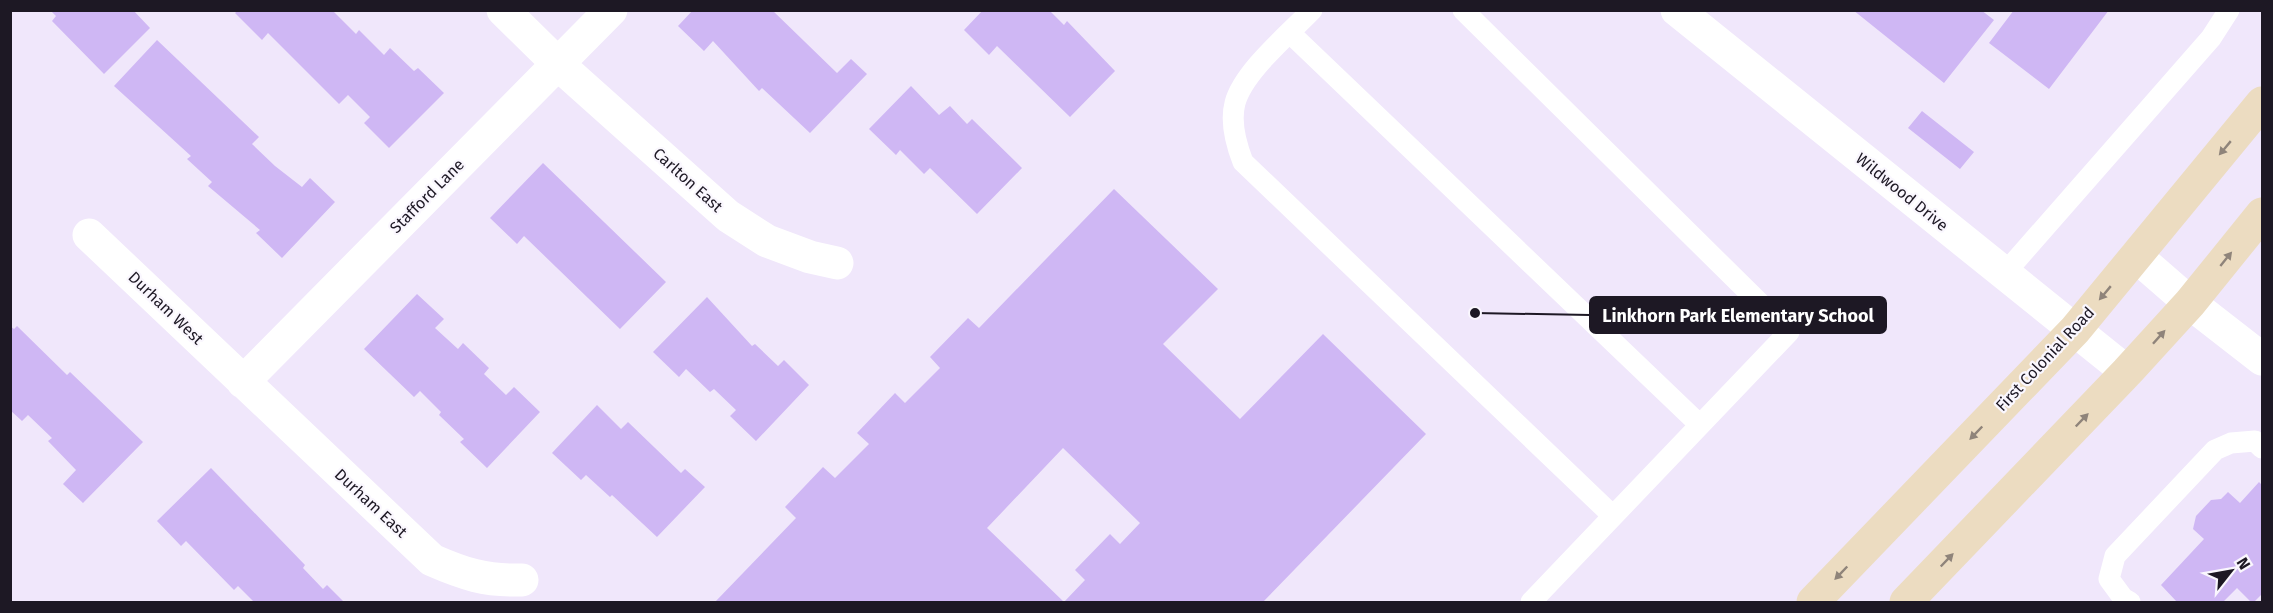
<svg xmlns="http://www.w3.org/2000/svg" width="2273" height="613" font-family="'Fira Sans',sans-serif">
<rect width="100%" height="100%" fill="#f0e7fb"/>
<path fill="#cfb7f4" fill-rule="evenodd" d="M50,10H133L150,28L104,74L52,21L56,16Z
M238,10H332L356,34L359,30L384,55L390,48L414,71L418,68L444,93L389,148L364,123L370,117L348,95L339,104L268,33L262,40L235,13Z
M693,10H772L837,73L851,59L867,74L810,133L762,88L759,91L713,41L704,51L678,26Z
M983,10H1049L1064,25L1067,21L1115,71L1070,117L997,46L989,55L964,30Z
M1853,10H1981L1994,20L1944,83Z
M2014,10H2109L2049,89L1989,43Z
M157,40L259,137L252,144L275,166L302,187L310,178L335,202L282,258L256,233L260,230L208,186L212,182L187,159L191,156L114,86Z
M911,86L939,115L950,106L967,124L972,119L1022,168L977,214L930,168L924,174L900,150L896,155L869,129Z
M1922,111L1974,152L1960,169L1908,128Z
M543,163L666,282L620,329L524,236L517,244L490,218Z
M1114,189L1218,289L1163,344L1240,419L1323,334L1426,434L1263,602H715L796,518L785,507L823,467L835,478L869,444L857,433L895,393L905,403L940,368L930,357L968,318L979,328ZM1063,448L1140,523L1120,544L1110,534L1075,570L1085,580L1064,602L987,528Z
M417,294L444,319L435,328L458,349L463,343L489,368L484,374L506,395L514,387L540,412L487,468L460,442L464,439L439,415L441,412L420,391L414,397L364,349Z
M707,297L752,346L755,344L778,366L784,360L809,385L756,441L730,416L736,410L714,389L710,392L686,369L679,377L653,352Z
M10,326L14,329L17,326L67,375L70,372L143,442L83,503L63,484L76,470L48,441L52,438L28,415L22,421L10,410Z
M597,405L621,429L628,422L681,473L685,469L705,487L657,537L612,495L610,497L586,475L581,480L552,453Z
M211,468L305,565L303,568L323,589L327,585L344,602H254L238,586L234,590L186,541L181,546L157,521Z
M2259,482L2262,485V594L2254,602H2251L2237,588L2223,602H2177L2161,585L2204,539L2193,529L2196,516L2211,500L2221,499L2228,492L2240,503Z"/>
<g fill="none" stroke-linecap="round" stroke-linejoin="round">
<path stroke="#fff" stroke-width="21" d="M1312,10C1289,34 1243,72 1235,103C1230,122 1236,144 1243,162L1613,516
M1463,10L1789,332L1531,602
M1290,33L1700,425
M2004,274L2211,38L2229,10
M2130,602L2123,598L2109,579L2115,556L2215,450L2231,443L2255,441L2262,448"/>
<path stroke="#fff" stroke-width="33" d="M503,10L559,65L728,216L767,241L810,257L837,263
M1677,10L2127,372
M89,235L432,560C464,574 485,581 522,580
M2136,256L2190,303L2262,359
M243,382L611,10"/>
<path stroke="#ecdcc1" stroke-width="33" d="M1813,602L2075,330L2262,103
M1906,602L2127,372L2190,303L2262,214"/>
</g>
<defs><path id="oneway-solid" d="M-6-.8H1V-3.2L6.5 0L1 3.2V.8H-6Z" transform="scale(1.5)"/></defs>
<g fill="#8f847a">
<use href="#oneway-solid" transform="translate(2225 148) rotate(130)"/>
<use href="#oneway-solid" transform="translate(2226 259) rotate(-51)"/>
<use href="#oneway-solid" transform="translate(2105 293) rotate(130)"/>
<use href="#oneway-solid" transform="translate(2159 337) rotate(-48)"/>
<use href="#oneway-solid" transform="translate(2082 420) rotate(-46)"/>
<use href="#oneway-solid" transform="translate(1976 433) rotate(134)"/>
<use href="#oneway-solid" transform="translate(1947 560) rotate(-46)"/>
<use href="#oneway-solid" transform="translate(1841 573) rotate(134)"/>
</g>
<g text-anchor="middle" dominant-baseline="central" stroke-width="4.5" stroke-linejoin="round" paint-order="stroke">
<g font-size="16" fill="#1d1824" stroke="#faf7fe">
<text transform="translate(688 180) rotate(42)">Carlton East</text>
<text transform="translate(1902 192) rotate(39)">Wildwood Drive</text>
<text transform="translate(427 196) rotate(-45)">Stafford Lane</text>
<text transform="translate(166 308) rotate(44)">Durham West</text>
<text transform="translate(2045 359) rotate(-47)">First Colonial Road</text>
<text transform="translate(371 503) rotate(43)">Durham East</text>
</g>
</g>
<path fill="none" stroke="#1d1824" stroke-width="2" d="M1475 313L1590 315"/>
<circle fill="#1d1824" stroke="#faf7fe" stroke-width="2" cx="1475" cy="313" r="6"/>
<rect fill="#1d1824" stroke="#1d1824" stroke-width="2" x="1590" y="297" width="296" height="36" rx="6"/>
<g font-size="18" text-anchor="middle" font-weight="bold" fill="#fff">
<text x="1738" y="322">Linkhorn Park Elementary School</text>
</g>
<rect width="2273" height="613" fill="none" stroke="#1d1824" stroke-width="24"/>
<g transform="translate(2231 571) rotate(59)" stroke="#faf7fe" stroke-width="4.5" paint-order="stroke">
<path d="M0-4.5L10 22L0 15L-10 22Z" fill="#1d1824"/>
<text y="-9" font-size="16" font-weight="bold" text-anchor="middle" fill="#1d1824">N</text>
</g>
</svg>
